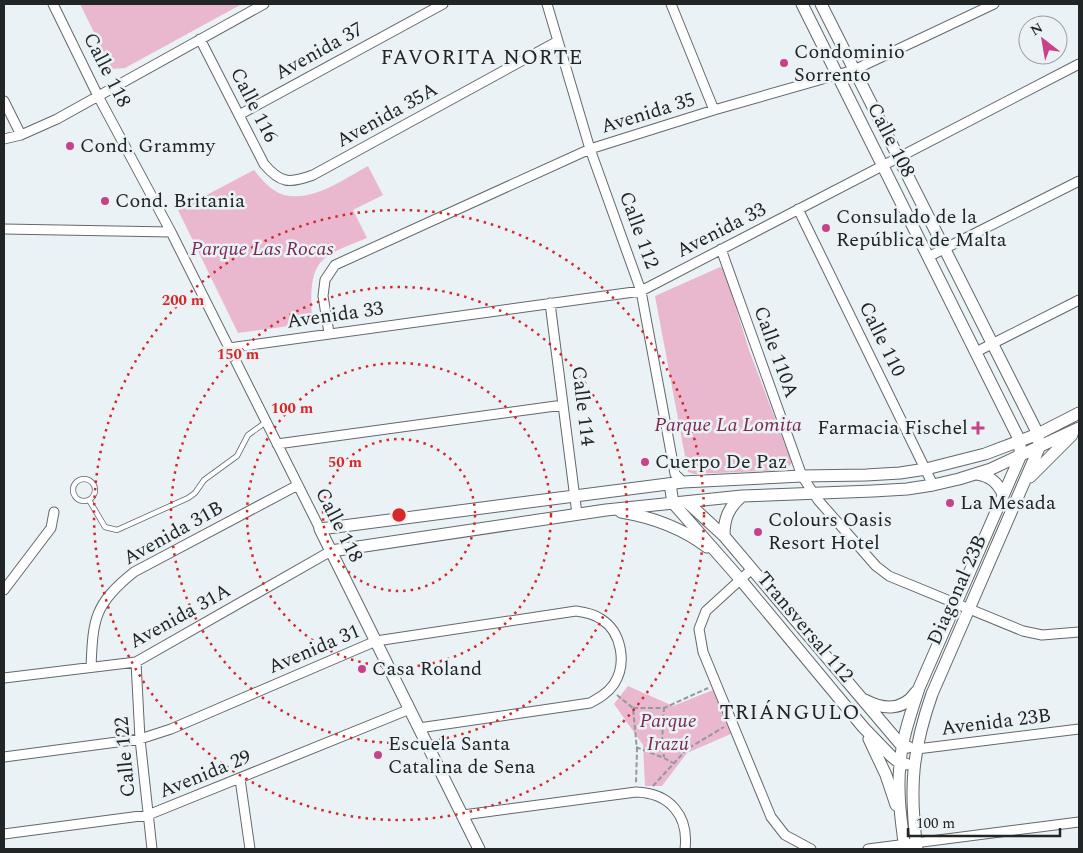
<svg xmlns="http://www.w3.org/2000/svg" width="1083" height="853" font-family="Spectral,serif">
<rect width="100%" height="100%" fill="#ebf2f5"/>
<path fill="#eab8ce" d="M80,4H242L125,68L112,69Z
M368,166L383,195L353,210L367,238C353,244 336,249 324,259C307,273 312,304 312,323L238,333L178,210L254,170C262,180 271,191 284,195C313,202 344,179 368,166Z
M720,267L724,269L749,350L792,463L785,470L694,474L688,472L655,296Z
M628,686L673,706L713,690L733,733L687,753L662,786H645L643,745L614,704Z"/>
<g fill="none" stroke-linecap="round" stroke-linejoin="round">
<g stroke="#62686b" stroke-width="6">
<path id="lane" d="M73 490a11 11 0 1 1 22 0a11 11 0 1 1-22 0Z
M89,500L105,527L117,530L188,498L195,493L204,480L237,456L248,435L266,422"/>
</g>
<g stroke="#62686b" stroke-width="11">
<path id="street" d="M53,4L98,96L171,232L320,529
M547,4L590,149L641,291L675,474L683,482
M671,4L714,110
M200,39L264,164C280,183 289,184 313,175L558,41
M4,101L21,135
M239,115L443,4
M4,139L21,135L57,119L264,4
M798,209L933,485
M4,229L171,232
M721,249L802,476L818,500L876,566L889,576L1023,631L1042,635L1079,632
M928,257L1079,181
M550,303L577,514
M329,333L323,296L325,280L335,265L590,149L714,110L854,70L994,4
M229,348L641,291L1079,64
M976,352L1079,300
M277,444L563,405
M752,569L706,611L699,629L703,652L771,817L785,835L811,849
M4,590L51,528L54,512
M136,662L140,739L152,849
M91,667C93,619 94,604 134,572L298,485
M4,678L136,662L331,551
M917,749L1079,729
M4,757L140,739L171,729L376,641L576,611C584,612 594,614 601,619C622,632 627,664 614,684C608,693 599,698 590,703L419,728
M240,779L250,849
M463,815L636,792C670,793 689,816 685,849
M4,834L148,815L410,709
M868,849L1079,822"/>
</g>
<g stroke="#62686b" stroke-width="13">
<path id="secondary" d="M802,4L1020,441V457L919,688C911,713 902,738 900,764C897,792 901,821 905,849
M821,4L1038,434L1039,448L932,694C912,751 909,789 917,849
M977,474C990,476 997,482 1003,494
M1030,477L1072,435
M670,484L673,503L740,579L863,727L891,756L900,763L906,764
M687,502L724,536L902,746L908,747
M621,512C651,517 682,528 707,547
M724,536C724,519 728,508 742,496
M331,551L606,510L742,496L873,491L907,489L933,485L959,479L991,469L1079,428
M865,700C884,710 903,711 916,692
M869,739L886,775L896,805
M479,849L320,529L683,482L802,476L866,475L900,473L926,469L985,454L1038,434L1079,413"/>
</g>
<path stroke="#93989a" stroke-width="2" stroke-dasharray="5 2.5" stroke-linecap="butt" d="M617,695L633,708L637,750L636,783
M633,708H664L708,688
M662,742L664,709
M636,747L664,758L673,763
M647,752L662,742L664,757
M653,786L687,749L724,727"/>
<use href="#lane" stroke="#fff" stroke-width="4.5"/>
<use href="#street" stroke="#fff" stroke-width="9"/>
<use href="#secondary" stroke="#fff" stroke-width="11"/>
</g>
<g fill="none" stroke="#d62828" stroke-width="2.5" stroke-dasharray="2.5 5">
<circle cx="399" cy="515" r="76"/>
<circle cx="399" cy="515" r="152"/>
<circle cx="399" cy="515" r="228"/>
<circle cx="399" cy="515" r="305"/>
</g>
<g fill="#c6438a" stroke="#ebf2f5" stroke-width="2">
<circle cx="784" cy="63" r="5"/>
<circle cx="70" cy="146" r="5"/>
<circle cx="105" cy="201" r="5"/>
<circle cx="826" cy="228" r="5"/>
<path d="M975.5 420.5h5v5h5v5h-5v5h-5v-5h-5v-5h5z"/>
<circle cx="645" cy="462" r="5"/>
<circle cx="950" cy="503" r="5"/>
<circle cx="758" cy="532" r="5"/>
<circle cx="362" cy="669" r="5"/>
<circle cx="378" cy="755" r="5"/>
</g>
<g text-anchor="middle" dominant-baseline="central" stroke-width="5" stroke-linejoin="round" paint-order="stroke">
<g font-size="20" fill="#222526" stroke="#ebf2f5">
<text transform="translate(319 51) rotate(-29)">Avenida 37</text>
<text transform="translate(107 70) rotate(63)">Calle 118</text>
<text transform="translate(254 105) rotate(63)">Calle 116</text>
<text transform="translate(648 113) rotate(-17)">Avenida 35</text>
<text transform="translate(387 115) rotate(-29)">Avenida 35A</text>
<text transform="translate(891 140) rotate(63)">Calle 108</text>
<text transform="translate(639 230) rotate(70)">Calle 112</text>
<text transform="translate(721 230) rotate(-27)">Avenida 33</text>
<text transform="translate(335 315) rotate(-8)">Avenida 33</text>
<text transform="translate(882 339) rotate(64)">Calle 110</text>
<text transform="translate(776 352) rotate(70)">Calle 110A</text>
<text transform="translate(583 406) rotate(83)">Calle 114</text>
<text transform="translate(339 525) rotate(63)">Calle 118</text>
<text transform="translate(173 533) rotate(-29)">Avenida 31B</text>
<text transform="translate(957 590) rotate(-66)">Diagonal 23B</text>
<text transform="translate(180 616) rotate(-29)">Avenida 31A</text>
<text transform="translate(805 627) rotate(50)">Transversal 112</text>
<text transform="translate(314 649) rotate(-23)">Avenida 31</text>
<text transform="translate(996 722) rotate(-7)">Avenida 23B</text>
<text transform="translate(125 757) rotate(-95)">Calle 122</text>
<text transform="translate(205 774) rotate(-22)">Avenida 29</text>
</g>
<g font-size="20" fill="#222526" stroke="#ebf2f5" text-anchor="start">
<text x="794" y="52">Condominio<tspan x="794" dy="23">Sorrento</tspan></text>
<text x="80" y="146">Cond. Grammy</text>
<text x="115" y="201">Cond. Britania</text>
<text x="836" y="217">Consulado de la<tspan x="836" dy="23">República de Malta</tspan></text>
<text x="968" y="428" text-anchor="end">Farmacia Fischel</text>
<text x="655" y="462">Cuerpo De Paz</text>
<text x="960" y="503">La Mesada</text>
<text x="768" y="520">Colours Oasis<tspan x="768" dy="23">Resort Hotel</tspan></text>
<text x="372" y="669">Casa Roland</text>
<text x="388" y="744">Escuela Santa<tspan x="388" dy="23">Catalina de Sena</tspan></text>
</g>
<g font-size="20" font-style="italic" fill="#792954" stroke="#ebf2f5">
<text x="262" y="249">Parque Las Rocas</text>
<text x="728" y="425">Parque La Lomita</text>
<text x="668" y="721">Parque<tspan x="668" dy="23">Irazú</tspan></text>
</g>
<g font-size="21" letter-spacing="1" fill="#222526" stroke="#ebf2f5">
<text x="482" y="58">FAVORITA NORTE</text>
<text x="790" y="713">TRIÁNGULO</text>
</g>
</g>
<circle cx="399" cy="515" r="8" fill="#d62828" stroke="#ebf2f5" stroke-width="2.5"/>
<g font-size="15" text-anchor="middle" font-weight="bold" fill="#d62828" stroke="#ebf2f5" stroke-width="5" stroke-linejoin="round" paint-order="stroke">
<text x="183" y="305">200 m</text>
<text x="238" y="359">150 m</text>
<text x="292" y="413">100 m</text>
<text x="345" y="467">50 m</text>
</g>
<rect width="1083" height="853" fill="none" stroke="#222526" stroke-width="10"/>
<g transform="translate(1043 40) rotate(329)"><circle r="24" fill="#ebf2f5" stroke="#9ba0a2"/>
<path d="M0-4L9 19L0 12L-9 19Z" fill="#c6438a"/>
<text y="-8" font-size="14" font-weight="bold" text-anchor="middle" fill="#222526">N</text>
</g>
<path d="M908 828v8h152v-8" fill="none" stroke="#222526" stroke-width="2.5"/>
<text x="916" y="828" font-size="15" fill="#222526" stroke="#ebf2f5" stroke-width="4" paint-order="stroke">100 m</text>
</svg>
